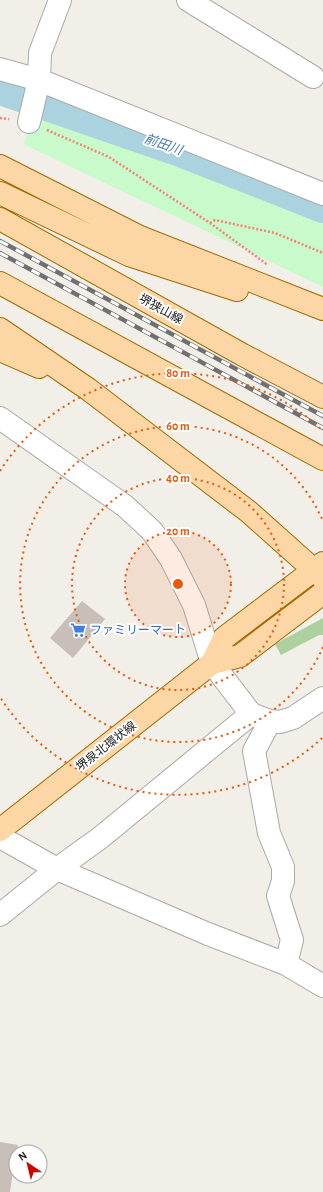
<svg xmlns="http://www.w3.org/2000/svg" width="323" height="1192" font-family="'Alegreya Sans','Noto Sans JP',sans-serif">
<rect width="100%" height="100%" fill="#f2efe9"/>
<path fill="#add19e" d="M323,618V635H319L281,655L275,644Z"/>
<path fill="#c8facc" d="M40,108L323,222V287L23,144Z"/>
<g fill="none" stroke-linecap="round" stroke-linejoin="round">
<path stroke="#aad3df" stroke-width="32" d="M0,89L24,97L183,152L323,207"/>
</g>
<path fill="#c7bfb8" d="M82,601L105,619L73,658L50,638Z
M0,1142L18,1145L17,1152H16L10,1192H0Z"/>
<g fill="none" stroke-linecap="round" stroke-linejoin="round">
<g stroke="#a9a9a9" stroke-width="24">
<path id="minor" d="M188,0L313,77
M0,69L39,80L323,194
M29,122L39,80L40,53L60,0
M0,418L125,506L152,531L171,559L194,605L212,663L251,714L270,721L280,722L293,718L323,698
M270,721L254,751L269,833L283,867V881L278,896L292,940L286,964
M0,837L57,869L208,934L286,964L323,986
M0,915L57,869L100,838L251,714"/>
</g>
<g stroke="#a06b00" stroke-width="24">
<path id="major" d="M0,166L140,237L323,309
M0,193L129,255L237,290
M0,219L243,355L323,397
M0,283L323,459
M0,329L88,389L249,512L323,578
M0,350L39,367
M212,663L224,638L323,563
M0,830L212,663L240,656L323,593"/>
</g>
<path stroke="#fa8072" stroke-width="2.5" stroke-dasharray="2 2" stroke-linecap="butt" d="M0,118L9,119
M47,130L109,157L210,223L268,265
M210,223L215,220L275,233L323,253"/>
<use href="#minor" stroke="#fff" stroke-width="22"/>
<use href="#major" stroke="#fcd6a4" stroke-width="22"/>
<g stroke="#707070" stroke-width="4.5">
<path id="rail" d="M0,241L323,416
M0,253L323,428"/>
</g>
<use href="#rail" stroke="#fff" stroke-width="3" stroke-dasharray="9" stroke-linecap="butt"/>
</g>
<circle cx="178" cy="584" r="53" fill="#e8590c" fill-opacity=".12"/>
<g fill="none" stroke="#e8590c" stroke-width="2" stroke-dasharray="2 4">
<circle cx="178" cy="584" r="53"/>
<circle cx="178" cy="584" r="106"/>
<path d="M323 647A158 158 0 1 1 323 521"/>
<path d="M322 738A211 211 0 0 1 0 697M0 471A211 211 0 0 1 322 430"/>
</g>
<defs>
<g id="supermarket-bare" transform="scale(1.2)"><path d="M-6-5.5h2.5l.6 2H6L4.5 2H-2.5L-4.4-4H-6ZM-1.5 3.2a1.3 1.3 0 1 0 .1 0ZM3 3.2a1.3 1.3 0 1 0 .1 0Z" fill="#3f7fe0" stroke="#fff" stroke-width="2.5" paint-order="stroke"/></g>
</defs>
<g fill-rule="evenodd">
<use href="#supermarket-bare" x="78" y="630"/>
</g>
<g text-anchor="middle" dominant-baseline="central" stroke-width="4" stroke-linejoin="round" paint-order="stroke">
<g font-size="12" fill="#222" stroke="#fff">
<text transform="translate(161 309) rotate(29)">堺狭山線</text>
<text transform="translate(106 746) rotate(-38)">堺泉北環状線</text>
</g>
<g font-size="12" fill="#366cbe" stroke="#fff" text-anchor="start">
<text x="90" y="630">ファミリーマート</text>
</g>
<g font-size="13" font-style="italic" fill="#4a7aab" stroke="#fff">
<text transform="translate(163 145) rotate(19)">前田川</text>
</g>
</g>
<circle cx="178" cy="584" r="6" fill="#e8590c" stroke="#fff" stroke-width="2"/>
<g font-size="12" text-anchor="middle" font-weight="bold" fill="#e8590c" stroke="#fff" stroke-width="4" stroke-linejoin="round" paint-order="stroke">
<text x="178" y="377">80 m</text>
<text x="178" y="430">60 m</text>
<text x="178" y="482">40 m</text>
<text x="178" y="535">20 m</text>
</g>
<g transform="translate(28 1164) rotate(325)"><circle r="19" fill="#ffffff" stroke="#a7a7a7"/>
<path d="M0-3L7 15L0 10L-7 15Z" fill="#d40000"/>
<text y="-6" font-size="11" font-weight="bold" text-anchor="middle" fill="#222222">N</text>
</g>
</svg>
